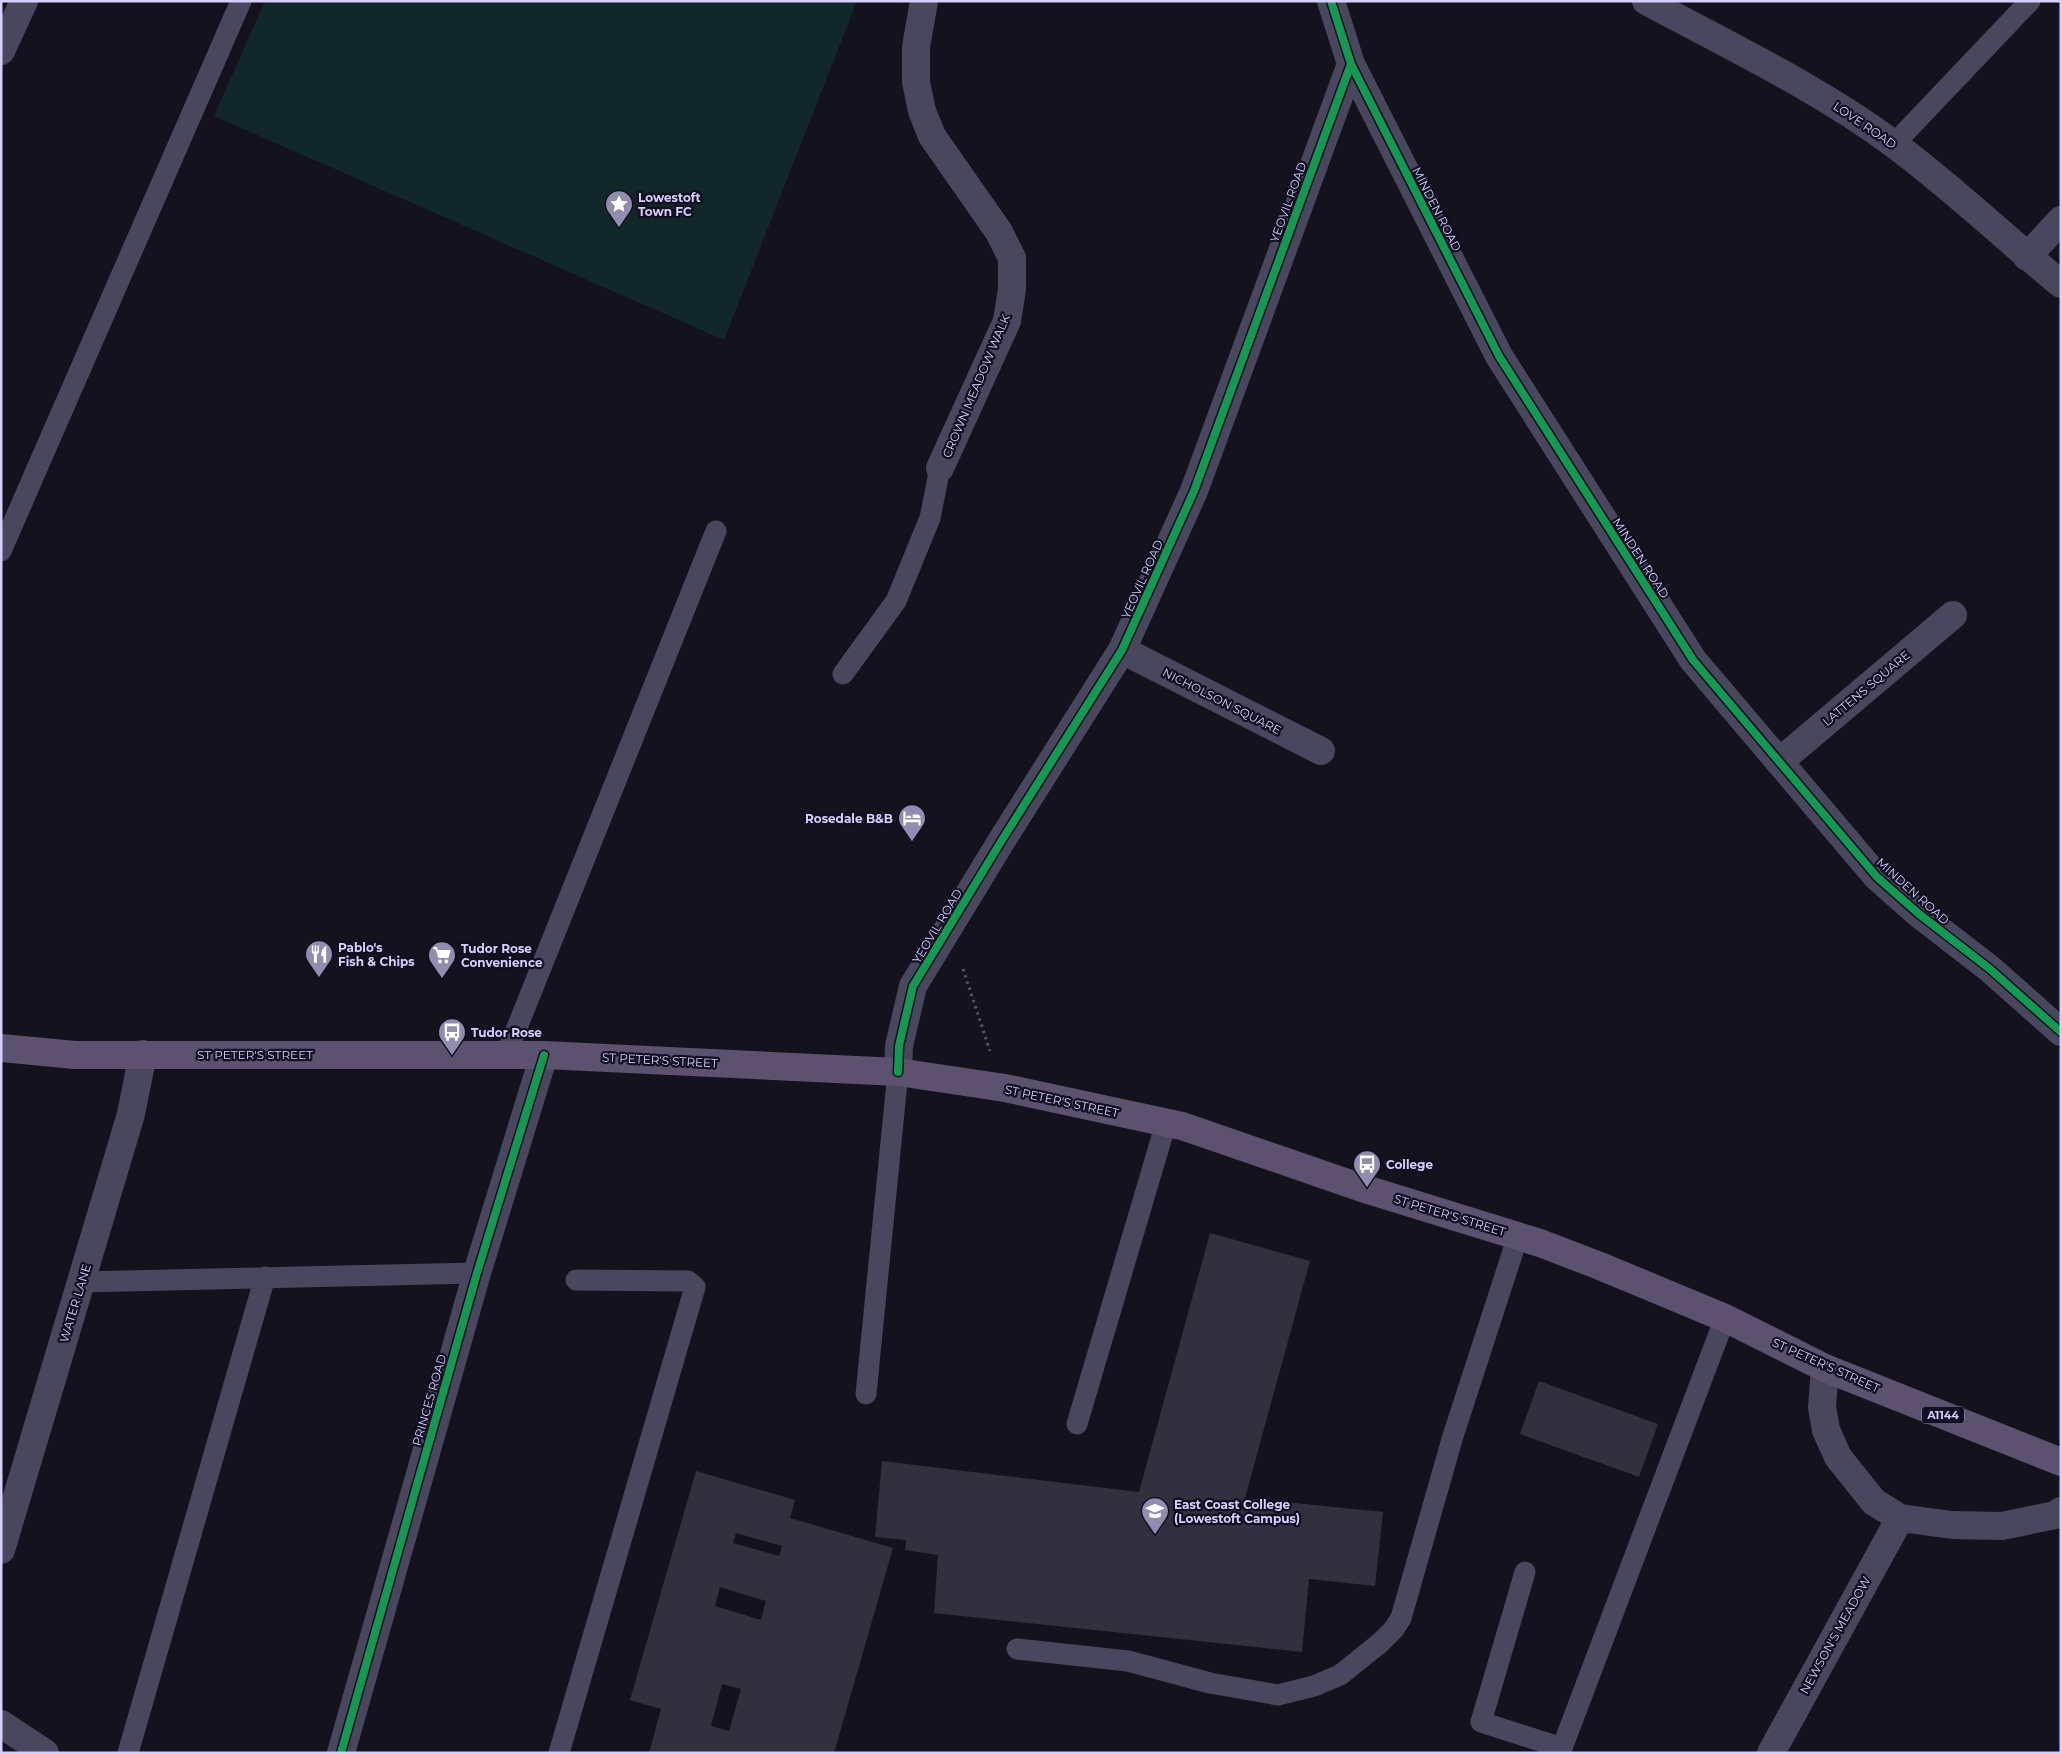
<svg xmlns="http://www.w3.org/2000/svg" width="2062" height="1754" font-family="Montserrat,sans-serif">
<rect width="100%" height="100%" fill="#14121d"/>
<path fill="#112728" d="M265,1H857L724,340L214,116Z"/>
<path fill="#32303f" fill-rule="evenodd" d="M1210,1233L1310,1261L1245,1498L1383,1512L1375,1586L1309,1579L1302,1652L934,1613L938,1555L905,1550L906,1540L875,1537L882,1461L1139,1492Z
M1539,1381L1658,1424L1639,1477L1520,1434Z
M696,1471L795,1500L790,1518L893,1548L834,1753H649L661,1709L630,1700ZM736,1533L782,1546L779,1556L733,1543ZM720,1587L766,1601L761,1620L715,1606ZM722,1684L741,1689L729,1731L711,1726Z"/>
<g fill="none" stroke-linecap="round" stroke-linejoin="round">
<path stroke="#4b5966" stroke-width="3" stroke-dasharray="2.5 4" stroke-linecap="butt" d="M963,969L990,1051"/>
<path stroke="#49475d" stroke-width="21" d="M1894,144L2030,1
M1,551L241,1
M843,674L896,601L930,518L940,468
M506,1055L716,531
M81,1282L477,1273
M866,1394L898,1072
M1077,1424L1166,1123
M1525,1572L1481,1722L1562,1748L1725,1318
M1017,1649L1128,1661L1210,1683L1278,1695L1314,1686L1340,1675L1380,1643L1394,1629L1401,1618L1453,1436L1518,1236
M128,1753L265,1277
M559,1753L695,1287L688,1281L576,1280"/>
<path stroke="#49475d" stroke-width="28" d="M924,1L916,47V82L922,111L932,136L999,232L1012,258V289L1007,321L940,468
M1331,1L1351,64L1499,356L1693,660L1877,877L1919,914L1990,969L2061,1032
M1646,1C1730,46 1818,88 1895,145C1953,188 2005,238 2061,284
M1,51L24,1
M2027,257L2061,220
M1122,650L1321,751
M1779,762L1953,615
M898,1072L899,1046L913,986L1002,840L1122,650L1194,491L1351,64
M1825,1368L1822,1407L1826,1430L1838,1457L1874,1502L1900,1518L1952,1525L2002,1526L2055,1515L2061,1511
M1,1550L131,1114L143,1054
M1,1724L45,1753
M341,1753L477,1273L544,1055
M1771,1753L1900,1518"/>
<path stroke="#5c516e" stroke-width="28" d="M1,1048L75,1055H544L898,1072L1005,1088L1182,1126L1362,1188L1540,1243L1600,1266L1725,1318L1825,1368L2061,1462"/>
<g stroke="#110e21" stroke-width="11">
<path id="cycleway" d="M1331,1L1351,64L1499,356L1693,660L1877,877L1919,914L1990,969L2061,1032
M898,1072L899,1046L913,986L1002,840L1122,650L1194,491L1351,64
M341,1753L477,1273L544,1055"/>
</g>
<use href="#cycleway" stroke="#139951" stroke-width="8"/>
</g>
<defs>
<g id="sight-pin" transform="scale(1.4375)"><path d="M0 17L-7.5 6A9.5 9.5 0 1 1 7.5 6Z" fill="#918daf" stroke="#110e21"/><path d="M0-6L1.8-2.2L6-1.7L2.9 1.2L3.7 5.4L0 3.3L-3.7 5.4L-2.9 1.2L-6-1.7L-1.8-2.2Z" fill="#fff"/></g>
<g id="hotel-pin" transform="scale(1.4375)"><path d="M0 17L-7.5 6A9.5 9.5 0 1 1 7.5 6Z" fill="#918daf" stroke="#110e21"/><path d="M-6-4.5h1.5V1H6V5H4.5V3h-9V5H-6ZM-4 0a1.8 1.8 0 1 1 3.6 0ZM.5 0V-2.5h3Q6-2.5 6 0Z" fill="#fff"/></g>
<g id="restaurant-pin" transform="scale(1.4375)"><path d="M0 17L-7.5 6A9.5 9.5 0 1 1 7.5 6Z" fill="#918daf" stroke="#110e21"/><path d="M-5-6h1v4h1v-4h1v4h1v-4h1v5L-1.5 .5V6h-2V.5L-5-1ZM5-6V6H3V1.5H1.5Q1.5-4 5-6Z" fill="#fff"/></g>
<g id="supermarket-pin" transform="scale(1.4375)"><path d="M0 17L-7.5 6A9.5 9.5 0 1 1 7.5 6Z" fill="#918daf" stroke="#110e21"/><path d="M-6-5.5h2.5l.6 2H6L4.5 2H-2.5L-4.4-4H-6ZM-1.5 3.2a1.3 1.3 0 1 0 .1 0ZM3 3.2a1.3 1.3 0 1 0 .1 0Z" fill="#fff"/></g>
<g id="bus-pin" transform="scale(1.4375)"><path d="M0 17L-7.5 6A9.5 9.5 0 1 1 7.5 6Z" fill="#918daf" stroke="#110e21"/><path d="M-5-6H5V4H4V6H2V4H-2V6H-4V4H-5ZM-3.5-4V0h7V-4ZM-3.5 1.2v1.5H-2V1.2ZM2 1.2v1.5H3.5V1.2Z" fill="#fff"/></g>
<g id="university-pin" transform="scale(1.4375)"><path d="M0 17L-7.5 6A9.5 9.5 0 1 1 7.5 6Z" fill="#918daf" stroke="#110e21"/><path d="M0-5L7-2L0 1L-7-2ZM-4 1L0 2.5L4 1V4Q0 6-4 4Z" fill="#fff"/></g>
</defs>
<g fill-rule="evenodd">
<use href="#sight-pin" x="619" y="204"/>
<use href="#hotel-pin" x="912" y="818"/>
<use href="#restaurant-pin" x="319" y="954"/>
<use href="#supermarket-pin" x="442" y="955"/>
<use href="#bus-pin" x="452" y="1032"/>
<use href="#bus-pin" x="1367" y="1164"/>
<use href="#university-pin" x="1155" y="1511"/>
</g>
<g text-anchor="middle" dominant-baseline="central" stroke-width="4.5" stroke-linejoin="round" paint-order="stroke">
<rect fill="#110e21" stroke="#9a95bb" stroke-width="1" x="1922" y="1406.5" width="42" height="17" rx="4"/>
<g font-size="11" font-weight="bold" fill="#d5cffd">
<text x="1943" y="1415">A1144</text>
</g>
<g font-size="12" fill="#d5cffd" stroke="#110e21">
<text transform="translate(1865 125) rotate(34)">LOVE ROAD</text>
<text transform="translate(1288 202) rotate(-70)">YEOVIL ROAD</text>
<text transform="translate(1437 209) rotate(63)">MINDEN ROAD</text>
<text transform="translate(976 386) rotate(-67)">CROWN MEADOW WALK</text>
<text transform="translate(1641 558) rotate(57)">MINDEN ROAD</text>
<text transform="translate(1142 579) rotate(-66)">YEOVIL ROAD</text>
<text transform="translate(1866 688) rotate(-40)">LATTENS SQUARE</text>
<text transform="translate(1222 701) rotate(27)">NICHOLSON SQUARE</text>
<text transform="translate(1913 891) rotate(42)">MINDEN ROAD</text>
<text transform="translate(937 926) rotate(-59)">YEOVIL ROAD</text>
<text x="255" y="1054">ST PETER'S STREET</text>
<text transform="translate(660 1060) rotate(3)">ST PETER'S STREET</text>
<text transform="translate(1062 1101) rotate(12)">ST PETER'S STREET</text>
<text transform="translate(1450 1215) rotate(17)">ST PETER'S STREET</text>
<text transform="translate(75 1303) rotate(-73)">WATER LANE</text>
<text transform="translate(1826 1365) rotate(24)">ST PETER'S STREET</text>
<text transform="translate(429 1400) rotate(-74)">PRINCES ROAD</text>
<text transform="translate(1835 1635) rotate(-61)">NEWSON'S MEADOW</text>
</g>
<g font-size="12" font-weight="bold" fill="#d5cffd" stroke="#110e21" text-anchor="start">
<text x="638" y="197">Lowestoft<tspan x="638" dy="14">Town FC</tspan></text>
<text x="893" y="818" text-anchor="end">Rosedale B&amp;B</text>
<text x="338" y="947">Pablo's<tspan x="338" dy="14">Fish &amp; Chips</tspan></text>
<text x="461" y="948">Tudor Rose<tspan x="461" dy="14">Convenience</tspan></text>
<text x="471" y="1032">Tudor Rose</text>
<text x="1386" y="1164">College</text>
<text x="1174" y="1504">East Coast College<tspan x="1174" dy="14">(Lowestoft Campus)</tspan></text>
</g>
</g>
<rect width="2062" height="1754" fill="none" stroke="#d5cffd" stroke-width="5"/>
</svg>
